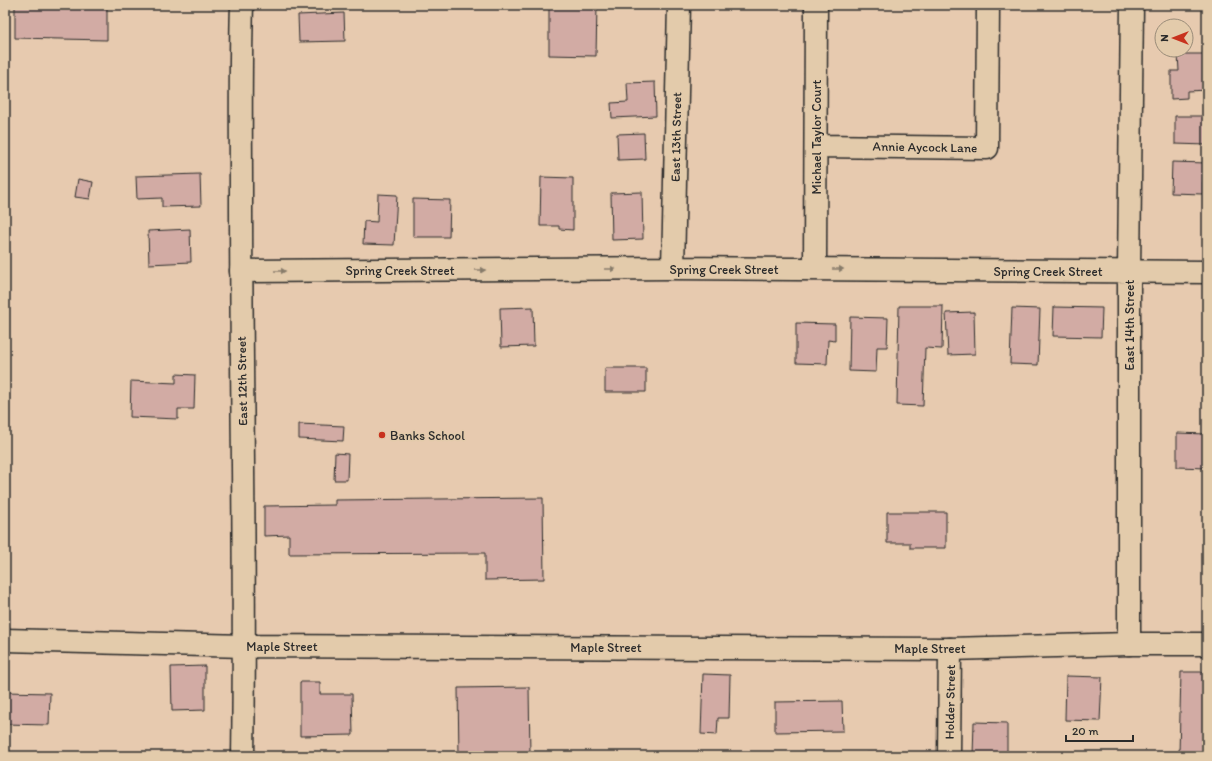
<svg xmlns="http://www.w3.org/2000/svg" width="1212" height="761" font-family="Itim,sans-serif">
<rect width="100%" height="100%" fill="#e7caaf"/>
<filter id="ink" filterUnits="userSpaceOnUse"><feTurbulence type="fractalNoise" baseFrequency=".025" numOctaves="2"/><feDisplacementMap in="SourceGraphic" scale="8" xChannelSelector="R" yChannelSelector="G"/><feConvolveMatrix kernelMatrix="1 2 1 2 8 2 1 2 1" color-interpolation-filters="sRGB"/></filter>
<g filter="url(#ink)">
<path fill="#d2aba4" stroke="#2b2b2b" d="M15,5H107V40L15,38Z
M549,5H597L596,56L549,55Z
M344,13L345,41L299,42L298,15Z
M1178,54H1207V90L1187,91V98L1171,99V71H1179Z
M655,82L656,116L612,118L611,103L628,102L627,83Z
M1175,116H1207V145L1175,144Z
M644,133L645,159L618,160L617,134Z
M1172,162L1207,163V182H1203V194L1171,193Z
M200,174L201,206L162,207V198L137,199L136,176Z
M541,177L573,178V230L559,229V226H540Z
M78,179L93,182L90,199L75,197Z
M642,192L643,239L612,240L611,193Z
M378,194L397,195L394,245L363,244L364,221L377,222Z
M413,199L450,200L449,237H413Z
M190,229L191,262L149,264L148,231Z
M899,306H943L942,349L925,348L923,406L897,405Z
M533,307L534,346L501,347L500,308Z
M1054,307L1102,308L1101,337L1053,336Z
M1012,308L1040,309L1038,365L1010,364Z
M974,312L975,354L948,355L946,313Z
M850,317L888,318L887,347H877L876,372L849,371Z
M796,323L835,324V341L828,340L827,364L796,363Z
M605,368H646V392H605Z
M176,374L195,375L194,409H178V419L130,417L131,381L176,383Z
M299,424L344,426L343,441L299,439Z
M1177,433L1207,434V468L1177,467Z
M335,453L348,454L347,480H334Z
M543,498L544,579L485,580V553L289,554V535L264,536V506L335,505V500Z
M887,512H946V548H910V543H887Z
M205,666V710L172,711L171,667Z
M1181,672H1207V754H1179Z
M703,674L730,675L729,718H718L717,735L701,734Z
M1066,676L1102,677L1100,721L1065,720Z
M300,682H320V694H352L353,735L300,736Z
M529,687L530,756H459L458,688Z
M5,692L50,693L49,725L5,724Z
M842,701L843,731L775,732V702Z
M974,722L1007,723V756H973Z
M866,753L915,754V756H866Z"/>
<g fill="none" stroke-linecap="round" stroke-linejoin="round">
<g stroke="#2b2b2b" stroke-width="25">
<path id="minor" d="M816,146L987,148L988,5
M673,268L679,5
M815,269L816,5
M241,271L673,268L1207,272
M1129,644V271L1132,5
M949,756L950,649"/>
</g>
<g stroke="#2b2b2b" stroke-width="25">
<path id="major" d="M242,5C240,68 241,131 241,194C241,381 246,569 243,756
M5,640L245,646L950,649L1129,644H1207"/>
</g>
<use href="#minor" stroke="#e3cbab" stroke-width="22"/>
<use href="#major" stroke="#e3cbab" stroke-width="22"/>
</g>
<defs><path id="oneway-solid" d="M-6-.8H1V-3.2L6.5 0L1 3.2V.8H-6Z"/></defs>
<g fill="#877b6b">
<use href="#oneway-solid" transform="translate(610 269)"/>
<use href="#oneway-solid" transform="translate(838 269)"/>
<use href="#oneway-solid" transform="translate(480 270)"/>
<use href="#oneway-solid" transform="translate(280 271)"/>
</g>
</g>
<circle fill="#c8321e" stroke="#e3cbab" stroke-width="1.5" cx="382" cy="435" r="4"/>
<g text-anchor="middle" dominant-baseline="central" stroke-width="3" stroke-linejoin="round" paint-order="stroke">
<g font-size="13" fill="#2b2b2b" stroke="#e3cbab">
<text transform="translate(676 137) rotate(-89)">East 13th Street</text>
<text transform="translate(816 137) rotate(-90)">Michael Taylor Court</text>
<text transform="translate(925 147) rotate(1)">Annie Aycock Lane</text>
<text x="724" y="269">Spring Creek Street</text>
<text x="400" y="270">Spring Creek Street</text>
<text x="1048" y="271">Spring Creek Street</text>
<text transform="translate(1129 325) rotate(-90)">East 14th Street</text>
<text transform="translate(242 381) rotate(-91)">East 12th Street</text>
<text x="282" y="646">Maple Street</text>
<text x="606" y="647">Maple Street</text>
<text x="930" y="648">Maple Street</text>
<text transform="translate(950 702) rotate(-89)">Holder Street</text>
</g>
<g font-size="13" fill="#2b2b2b" stroke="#e3cbab" text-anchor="start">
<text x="390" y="435">Banks School</text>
</g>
</g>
<rect width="1212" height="761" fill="none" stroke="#e3cbab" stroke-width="20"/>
<rect x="10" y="10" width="1192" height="741" fill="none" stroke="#2b2b2b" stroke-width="1.5" filter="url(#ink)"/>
<g transform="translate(1174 38) rotate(270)"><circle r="19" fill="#e3cbab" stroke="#998b78"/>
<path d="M0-3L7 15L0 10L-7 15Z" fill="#c8321e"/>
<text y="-6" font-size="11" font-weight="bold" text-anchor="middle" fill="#2b2b2b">N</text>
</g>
<path d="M1066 735v6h67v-6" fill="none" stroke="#2b2b2b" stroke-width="2"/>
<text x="1072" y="735" font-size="12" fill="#2b2b2b" stroke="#e3cbab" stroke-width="3" paint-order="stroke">20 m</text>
</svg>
